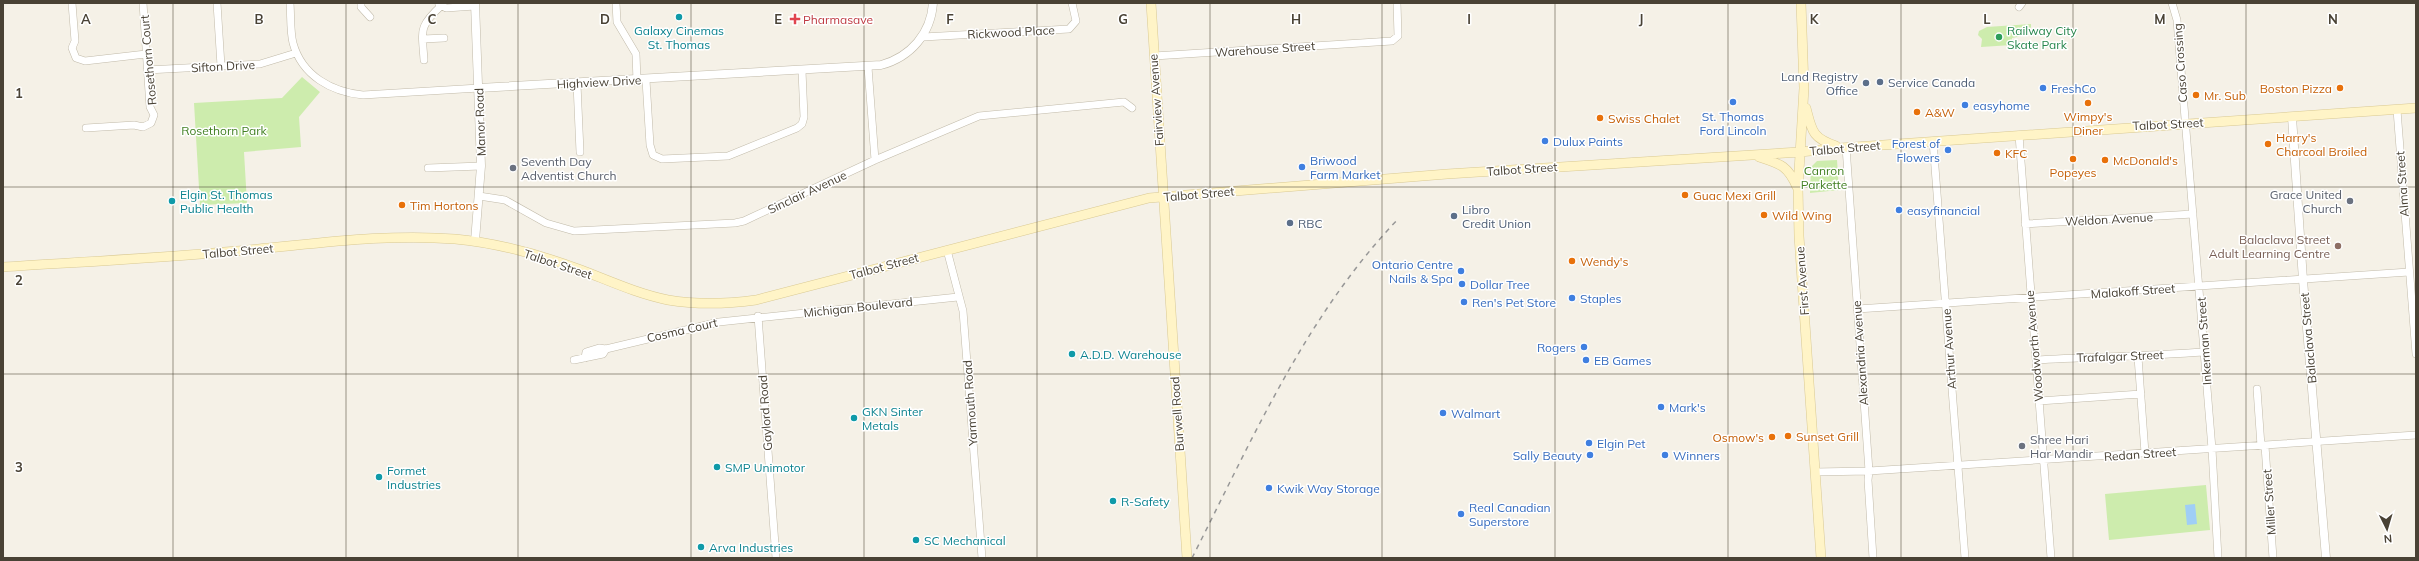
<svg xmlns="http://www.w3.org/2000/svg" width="2419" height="561" font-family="Mulish,sans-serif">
<rect width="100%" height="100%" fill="#f5f1e7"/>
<path fill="#cdecad" d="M2031,24V34L2012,38V45L1981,47L1982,39L1978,35L1979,31L1987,27Z
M302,77L320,92L299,117L301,147L244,152L247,203L200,205L194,103L282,98Z
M1837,160L1839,190L1810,193L1811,167L1817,161Z
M2206,485L2210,530L2109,540L2105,494Z"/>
<path fill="#9fcef6" d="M2195,504L2197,524L2187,525L2185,505Z"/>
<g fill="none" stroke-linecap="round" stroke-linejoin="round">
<g stroke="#c1baa9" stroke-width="8">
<path id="minor" d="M72,3L75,41L72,48L76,58L85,61L146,54
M217,3L221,66
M290,3C291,16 290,31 293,43C302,76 332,92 363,95L479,88
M361,3V7L370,17
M616,3L617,22L636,54L637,81
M2172,3L2177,20L2212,449L2218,558
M439,4L446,8L475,6
M2019,7L2022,3
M923,37L1069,29L1076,21L1072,3
M423,39L444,38
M1154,56L1392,41L1398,36L1397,3
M424,60C422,30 418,27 442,5
M868,67L875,160
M147,70L260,64L296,53
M646,80L650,145L653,155L662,159L728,156L797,128L802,124L804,117L802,71
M577,84L580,152
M2397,110L2416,354
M86,128L134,125L143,127L151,123L154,115L150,107L143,3
M2019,135L2051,558
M1933,141L1965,558
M1846,147L1869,471L1868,480L1873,558
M428,168L481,166
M479,196L505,200L546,223L574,231L735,223L744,221L875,160L979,116L1124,102L1132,108
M2025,224L2193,214
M947,250L963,311L982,558
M1857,309L2409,272
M758,316L776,558
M2138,357L2145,453
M585,358L586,352L599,348L606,349L719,322L958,297
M574,360L603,354L606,349
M2036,360C2092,357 2148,356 2204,352
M2257,389L2261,446
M2039,401L2141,394
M2265,446L2273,558
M1815,472L1869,471L2416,435"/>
</g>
<g stroke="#c1baa9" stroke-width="9">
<path id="tertiary" d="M479,88L881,65C911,57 931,33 933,3
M2292,117L2303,280L2326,558
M475,241L481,166L475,3"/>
</g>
<g stroke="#d9c993" stroke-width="10">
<path id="secondary" d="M1151,3L1187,558
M1801,3L1804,88L1798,188L1799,236L1821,558
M1806,108C1812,131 1812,138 1836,146
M1759,157C1781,164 1788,166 1797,187
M3,267C81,262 159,258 237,251C309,245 382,233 455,239C498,243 541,255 581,270C610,281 638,294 668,300C698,305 727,304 756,300L1149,198L1447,174L1800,152L1840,148L2416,108"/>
</g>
<use href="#minor" stroke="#fff" stroke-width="7"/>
<use href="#tertiary" stroke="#fff" stroke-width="8"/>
<use href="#secondary" stroke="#fff4c7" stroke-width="9"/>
<path stroke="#979797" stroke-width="1.5" stroke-dasharray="5 5" stroke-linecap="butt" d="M1192,558C1252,440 1306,315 1399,218"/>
</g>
<path fill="none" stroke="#494235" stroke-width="1" stroke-opacity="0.55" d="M173,3V558M346,3V558M518,3V558M691,3V558M864,3V558M1037,3V558M1210,3V558M1382,3V558M1555,3V558M1728,3V558M1901,3V558M2073,3V558M2246,3V558M3,187H2416M3,374H2416"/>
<g fill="#0f9aa8" stroke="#fff" stroke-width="1.5">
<circle cx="679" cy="17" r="4"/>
<circle cx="172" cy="201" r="4"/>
<circle cx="1072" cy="354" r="4"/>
<circle cx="854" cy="418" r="4"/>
<circle cx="717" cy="467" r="4"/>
<circle cx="379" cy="477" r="4"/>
<circle cx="1113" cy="501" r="4"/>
<circle cx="916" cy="540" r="4"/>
<circle cx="701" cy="547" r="4"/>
</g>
<path fill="#e0444e" stroke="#fff" stroke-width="1.5" d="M793 13h4v4h4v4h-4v4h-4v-4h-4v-4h4z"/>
<circle fill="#2e9e5b" stroke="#fff" stroke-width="1.5" cx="1999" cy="37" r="4"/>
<g fill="#5c6f8a" stroke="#fff" stroke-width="1.5">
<circle cx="1880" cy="82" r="4"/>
<circle cx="1866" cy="83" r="4"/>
<circle cx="1454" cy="216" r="4"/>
<circle cx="1290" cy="223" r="4"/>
</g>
<g fill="#3f7fe0" stroke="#fff" stroke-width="1.5">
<circle cx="2043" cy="88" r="4"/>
<circle cx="1733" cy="102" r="4"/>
<circle cx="1965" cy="105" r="4"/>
<circle cx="1545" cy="141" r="4"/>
<circle cx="1948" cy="150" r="4"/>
<circle cx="1302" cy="167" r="4"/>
<circle cx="1899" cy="210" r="4"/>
<circle cx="1461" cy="271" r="4"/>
<circle cx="1462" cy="284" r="4"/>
<circle cx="1572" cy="298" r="4"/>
<circle cx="1464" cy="302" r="4"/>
<circle cx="1584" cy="347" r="4"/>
<circle cx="1586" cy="360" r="4"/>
<circle cx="1661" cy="407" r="4"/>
<circle cx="1443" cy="413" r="4"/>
<circle cx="1589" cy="443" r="4"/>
<circle cx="1590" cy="455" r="4"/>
<circle cx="1665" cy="455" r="4"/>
<circle cx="1269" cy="488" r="4"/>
<circle cx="1461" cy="514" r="4"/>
</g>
<g fill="#e8710a" stroke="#fff" stroke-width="1.5">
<circle cx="2340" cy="88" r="4"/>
<circle cx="2196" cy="95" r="4"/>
<circle cx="2088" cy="103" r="4"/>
<circle cx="1917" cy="112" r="4"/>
<circle cx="1600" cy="118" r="4"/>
<circle cx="2268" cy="144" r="4"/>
<circle cx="1997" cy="153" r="4"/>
<circle cx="2073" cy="159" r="4"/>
<circle cx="2105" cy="160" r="4"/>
<circle cx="1685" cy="195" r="4"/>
<circle cx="402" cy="205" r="4"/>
<circle cx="1764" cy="215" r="4"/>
<circle cx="1572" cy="261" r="4"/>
<circle cx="1788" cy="436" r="4"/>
<circle cx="1772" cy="437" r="4"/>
</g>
<g fill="#6b7280" stroke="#fff" stroke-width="1.5">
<circle cx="513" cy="168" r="4"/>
<circle cx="2350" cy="201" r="4"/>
<circle cx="2022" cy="446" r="4"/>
</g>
<circle fill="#8d6e63" stroke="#fff" stroke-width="1.5" cx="2338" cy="246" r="4"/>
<g text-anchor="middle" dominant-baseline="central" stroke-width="3" stroke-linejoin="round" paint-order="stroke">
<g font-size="12" fill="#be3a42" stroke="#fff" text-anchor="start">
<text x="803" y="19">Pharmasave</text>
</g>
<g font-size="12" fill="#0d838f" stroke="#fff" text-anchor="start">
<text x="679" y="30" text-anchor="middle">Galaxy Cinemas<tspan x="679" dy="14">St. Thomas</tspan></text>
<text x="180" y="194">Elgin St. Thomas<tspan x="180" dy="14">Public Health</tspan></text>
<text x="1080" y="354">A.D.D. Warehouse</text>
<text x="862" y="411">GKN Sinter<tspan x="862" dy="14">Metals</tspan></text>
<text x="725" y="467">SMP Unimotor</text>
<text x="387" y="470">Formet<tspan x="387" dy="14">Industries</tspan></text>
<text x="1121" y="501">R-Safety</text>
<text x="924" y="540">SC Mechanical</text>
<text x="709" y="547">Arva Industries</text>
</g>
<g font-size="12" fill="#27864d" stroke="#fff" text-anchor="start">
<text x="2007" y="30">Railway City<tspan x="2007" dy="14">Skate Park</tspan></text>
</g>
<g font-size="12" fill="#494235" stroke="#fff">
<text transform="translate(1011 32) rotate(-3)">Rickwood Place</text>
<text transform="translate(1265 49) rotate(-4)">Warehouse Street</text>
<text transform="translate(148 60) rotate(-95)">Rosethorn Court</text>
<text transform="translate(2180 63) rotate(-94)">Caso Crossing</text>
<text transform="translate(223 66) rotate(-3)">Sifton Drive</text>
<text transform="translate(599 82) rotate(-3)">Highview Drive</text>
<text transform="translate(1156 100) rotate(-94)">Fairview Avenue</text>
<text transform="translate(480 122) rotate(-92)">Manor Road</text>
<text transform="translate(2168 124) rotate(-3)">Talbot Street</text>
<text transform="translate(1845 148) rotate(-5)">Talbot Street</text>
<text transform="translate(1522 169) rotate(-4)">Talbot Street</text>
<text transform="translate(2402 184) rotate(-94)">Alma Street</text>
<text transform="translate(807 192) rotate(-25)">Sinclair Avenue</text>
<text transform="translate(1199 194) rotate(-5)">Talbot Street</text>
<text transform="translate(2109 219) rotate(-3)">Weldon Avenue</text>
<text transform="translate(238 251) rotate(-5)">Talbot Street</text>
<text transform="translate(558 264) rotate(18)">Talbot Street</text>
<text transform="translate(884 266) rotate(-15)">Talbot Street</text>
<text transform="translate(1802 281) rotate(-94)">First Avenue</text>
<text transform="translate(2133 291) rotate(-4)">Malakoff Street</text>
<text transform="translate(858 307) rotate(-6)">Michigan Boulevard</text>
<text transform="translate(682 330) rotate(-13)">Cosma Court</text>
<text transform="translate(2308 338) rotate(-95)">Balaclava Street</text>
<text transform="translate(2204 341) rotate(-94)">Inkerman Street</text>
<text transform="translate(2034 346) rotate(-95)">Woodworth Avenue</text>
<text transform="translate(1949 349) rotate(-94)">Arthur Avenue</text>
<text transform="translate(1860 353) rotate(-94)">Alexandria Avenue</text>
<text transform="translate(2120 356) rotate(-2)">Trafalgar Street</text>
<text transform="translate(970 403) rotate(-94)">Yarmouth Road</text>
<text transform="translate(765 413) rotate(-94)">Gaylord Road</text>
<text transform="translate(1177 414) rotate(-94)">Burwell Road</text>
<text transform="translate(2140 454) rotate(-4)">Redan Street</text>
<text transform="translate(2269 502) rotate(-94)">Miller Street</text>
</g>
<g font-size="12" fill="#4e5e75" stroke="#fff" text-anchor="start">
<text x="1858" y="76" text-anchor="end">Land Registry<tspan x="1858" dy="14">Office</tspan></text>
<text x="1888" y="82">Service Canada</text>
<text x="1462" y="209">Libro<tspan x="1462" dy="14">Credit Union</tspan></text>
<text x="1298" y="223">RBC</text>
</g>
<g font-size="12" fill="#366cbe" stroke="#fff" text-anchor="start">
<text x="2051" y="88">FreshCo</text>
<text x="1973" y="105">easyhome</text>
<text x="1733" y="116" text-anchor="middle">St. Thomas<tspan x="1733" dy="14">Ford Lincoln</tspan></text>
<text x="1553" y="141">Dulux Paints</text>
<text x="1940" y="143" text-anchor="end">Forest of<tspan x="1940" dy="14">Flowers</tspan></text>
<text x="1310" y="160">Briwood<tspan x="1310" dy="14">Farm Market</tspan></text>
<text x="1907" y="210">easyfinancial</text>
<text x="1453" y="264" text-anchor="end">Ontario Centre<tspan x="1453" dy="14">Nails &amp; Spa</tspan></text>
<text x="1470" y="284">Dollar Tree</text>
<text x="1580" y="298">Staples</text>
<text x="1472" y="302">Ren's Pet Store</text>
<text x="1576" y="347" text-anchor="end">Rogers</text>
<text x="1594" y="360">EB Games</text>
<text x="1669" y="407">Mark's</text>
<text x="1451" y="413">Walmart</text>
<text x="1597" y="443">Elgin Pet</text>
<text x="1582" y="455" text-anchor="end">Sally Beauty</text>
<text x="1673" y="455">Winners</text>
<text x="1277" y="488">Kwik Way Storage</text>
<text x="1469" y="507">Real Canadian<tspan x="1469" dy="14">Superstore</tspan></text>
</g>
<g font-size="12" fill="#c56008" stroke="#fff" text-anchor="start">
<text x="2332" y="88" text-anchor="end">Boston Pizza</text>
<text x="2204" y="95">Mr. Sub</text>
<text x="1925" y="112">A&amp;W</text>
<text x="2088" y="116" text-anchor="middle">Wimpy's<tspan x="2088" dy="14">Diner</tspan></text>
<text x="1608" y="118">Swiss Chalet</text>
<text x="2276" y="137">Harry's<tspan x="2276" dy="14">Charcoal Broiled</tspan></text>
<text x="2005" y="153">KFC</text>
<text x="2113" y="160">McDonald's</text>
<text x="2073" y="172" text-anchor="middle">Popeyes</text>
<text x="1693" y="195">Guac Mexi Grill</text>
<text x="410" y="205">Tim Hortons</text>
<text x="1772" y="215">Wild Wing</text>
<text x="1580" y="261">Wendy's</text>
<text x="1796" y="436">Sunset Grill</text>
<text x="1764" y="437" text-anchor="end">Osmow's</text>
</g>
<g font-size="12" fill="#428023" stroke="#fff">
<text x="224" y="130">Rosethorn Park</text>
<text x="1824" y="170">Canron<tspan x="1824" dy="14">Parkette</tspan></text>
</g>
<g font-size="12" fill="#5b616d" stroke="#fff" text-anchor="start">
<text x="521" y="161">Seventh Day<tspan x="521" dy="14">Adventist Church</tspan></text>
<text x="2342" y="194" text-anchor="end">Grace United<tspan x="2342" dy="14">Church</tspan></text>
<text x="2030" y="439">Shree Hari<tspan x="2030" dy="14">Har Mandir</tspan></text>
</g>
<g font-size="12" fill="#785e54" stroke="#fff" text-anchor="end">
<text x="2330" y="239">Balaclava Street<tspan x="2330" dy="14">Adult Learning Centre</tspan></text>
</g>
</g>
<g font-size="13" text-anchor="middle" font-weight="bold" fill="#494235" stroke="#fff" stroke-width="3" stroke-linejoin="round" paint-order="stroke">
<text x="86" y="24">A</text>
<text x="259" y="24">B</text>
<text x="432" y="24">C</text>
<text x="605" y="24">D</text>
<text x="778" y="24">E</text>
<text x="950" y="24">F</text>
<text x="1123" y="24">G</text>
<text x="1296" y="24">H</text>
<text x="1469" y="24">I</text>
<text x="1641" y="24">J</text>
<text x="1814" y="24">K</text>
<text x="1987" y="24">L</text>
<text x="2160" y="24">M</text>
<text x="2333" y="24">N</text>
<text x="19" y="98">1</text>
<text x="19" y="285">2</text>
<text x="19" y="472">3</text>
</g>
<rect width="2419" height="561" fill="none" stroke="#494235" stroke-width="8"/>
<g transform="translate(2387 529) rotate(175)" stroke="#ffffff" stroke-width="3" paint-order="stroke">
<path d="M0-3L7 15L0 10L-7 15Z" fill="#494235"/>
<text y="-6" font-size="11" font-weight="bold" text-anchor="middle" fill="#494235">N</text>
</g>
</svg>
